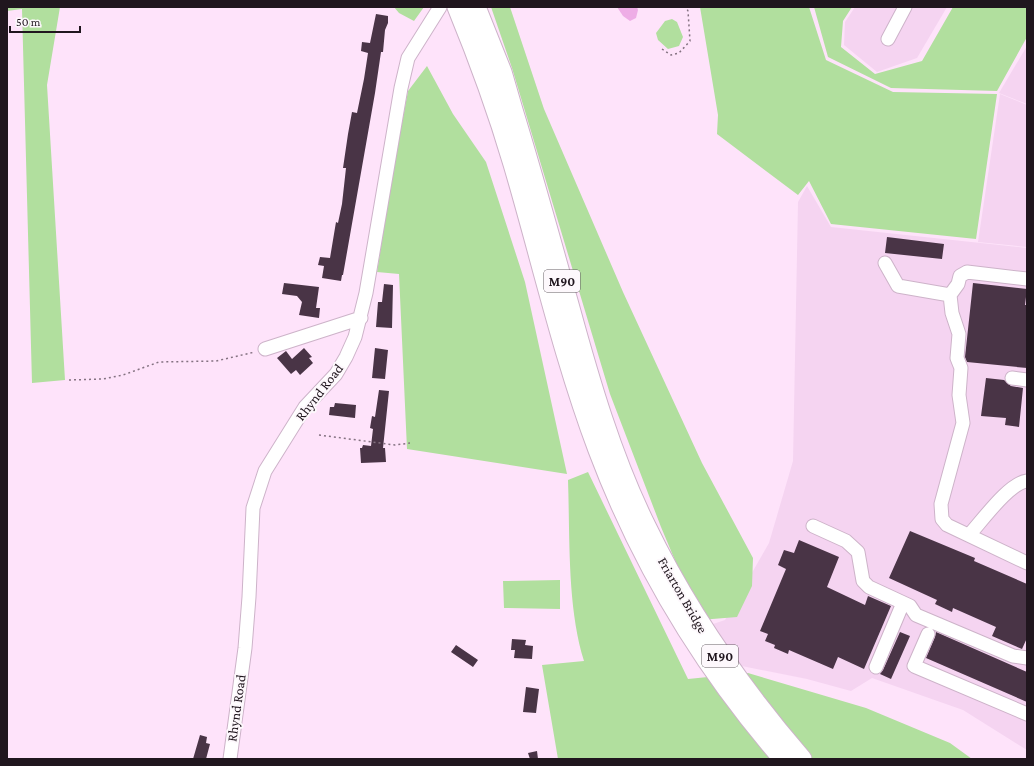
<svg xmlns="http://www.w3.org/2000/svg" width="1034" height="766" font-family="'Crimson Pro',serif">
<rect width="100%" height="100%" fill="#fee3fa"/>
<path fill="#f5d4f1" d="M855,7H947L917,58L877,72L844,45L845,22Z
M1027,46V104L999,93Z
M1000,94L1027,105V247L978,242Z
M807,186L831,227L1027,248V750L963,710L872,678L851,691L807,679L717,661L704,627L725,620L769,543L793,461L798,202Z"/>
<path fill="#b1df9e" d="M7,7H60L47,85L65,380L32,383L22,9L7,11Z
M394,7H424L414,21L399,13Z
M491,7H510L544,109L623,292L702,463L753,558L752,586L737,617L700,620L661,527L610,394L512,68Z
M700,7H809L826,60L893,92L997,94L976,239L831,224L809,181L798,195L717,134L718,115Z
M814,7H852L843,21L841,47L875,74L922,61L953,7H1027V37L997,91L891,88L828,57Z
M672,19L677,22L683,37L679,46L668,49L658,40L656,33L665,21Z
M427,66L453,114L486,162L525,282L567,474L407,449L399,274L377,272L392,176L408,91Z
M588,472L688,679L748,673L866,708L950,743L972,759H558L542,665L584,661C567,607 570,537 568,480Z
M560,580V609L504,608L503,581Z"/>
<path fill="#eeade6" d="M617,7H637L638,10L636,18L630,21L623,16Z"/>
<path fill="#493446" d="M376,14L388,16V23L385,30L383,52H381L375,93L343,275H342L341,281L322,278L324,266L318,265L320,257L330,258L336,222L338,223L342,204L346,168H343L348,134L352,112L357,113L364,79L368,53L361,51L362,42L370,43Z
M887,237L944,244L942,259L885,253Z
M284,283L319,287L316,308H320L319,318L299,315L302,302L297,296L282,294Z
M973,283L1027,289L1025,305H1027V368L967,362L965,357Z
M384,284L393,285L392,328L376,327L378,302H382Z
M304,348L312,357L309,358L313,363L300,375L296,370L291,374L277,358L286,351L292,359Z
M375,348L388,350L385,379L372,378Z
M986,378L1004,380L1011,386L1023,388L1019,427L1005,425L1006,418L981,416Z
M379,390L389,391L383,448H385L386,462L361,463L360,448H362L363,445L371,446L373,429L370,428L372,416L375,417Z
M335,403L356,405L355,418L329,415L330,407H334Z
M910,531L975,558L974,561L1027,584V638L1022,649L992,636L996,627L953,608L952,612L935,604L937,600L889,578Z
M799,540L839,557L827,587L865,605L868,596L891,606L864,669L838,657L833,669L789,650L788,654L774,648L775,645L765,641L768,634L760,631L786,569L778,565L784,550L794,553Z
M900,632L910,636L891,679L880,674L883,670Z
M936,632L1027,672V702L926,658L935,637Z
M512,639L526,640L525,645L533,646L532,659L514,658L515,650H511Z
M456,645L478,660L473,667L451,652Z
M526,687L539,689L536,713L523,712Z
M200,735L207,737L206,743L210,744L206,759H193Z
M537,751L538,759H530L528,753Z"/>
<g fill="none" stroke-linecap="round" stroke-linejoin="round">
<g stroke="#cdb3c9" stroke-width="15">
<path id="minor" d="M888,39L905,7
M885,263L898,286L950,295
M1027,279L967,272L960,276L958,284L950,295L952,313L959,334L957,358L961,368L959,395L963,423L941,504L942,519L947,525L1027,563
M265,349L361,318
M1012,378L1027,380
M813,526L846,541L858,552L863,581L869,587L910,606L916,615L1013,656L1027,658
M969,535C982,521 1009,483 1027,481
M928,634L914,666L1027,714
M876,667L903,603
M230,759L245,648L249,597L253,508L265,471L305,407L336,374L346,357L355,337L366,293L401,88L408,58L440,7"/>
</g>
<g stroke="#cdb3c9" stroke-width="21">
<path id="highway" d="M457,7C478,58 497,110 513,164C541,259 563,357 598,450C641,564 703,667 783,759
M476,7L502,72L513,110C533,175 551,241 570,308C590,381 612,457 646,526C687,611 740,687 802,759"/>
</g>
<path stroke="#847281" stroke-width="1.5" stroke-dasharray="2 3" stroke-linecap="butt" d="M662,49L671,55L679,53L690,41L688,11L686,7
M69,380L103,379L123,375L159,362L216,361L255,352
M319,435L395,445L410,443"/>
<use href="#minor" stroke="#fff" stroke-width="13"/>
<use href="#highway" stroke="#fff" stroke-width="19"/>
</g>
<g text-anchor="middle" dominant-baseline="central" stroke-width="4" stroke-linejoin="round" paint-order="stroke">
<g fill="#fdf8fc" stroke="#625a61" stroke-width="1">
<rect x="544" y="270" width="36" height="22" rx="3"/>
<rect x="702" y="645" width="36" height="22" rx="3"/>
</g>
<g font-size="13" font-weight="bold" fill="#20161e">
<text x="562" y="281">M90</text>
<text x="720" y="656">M90</text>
</g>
<g font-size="14" fill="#20161e" stroke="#fdf8fc">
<text transform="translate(319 392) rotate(-52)">Rhynd Road</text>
<text transform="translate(683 595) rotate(60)">Friarton Bridge</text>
<text transform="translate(236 708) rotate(-82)">Rhynd Road</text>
</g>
</g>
<rect width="1034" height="766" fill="none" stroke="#20161e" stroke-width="16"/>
<path d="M10 26v6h70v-6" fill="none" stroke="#20161e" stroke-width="2"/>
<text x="16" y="26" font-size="12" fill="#20161e" stroke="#fdf8fc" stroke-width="3" paint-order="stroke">50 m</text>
</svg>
